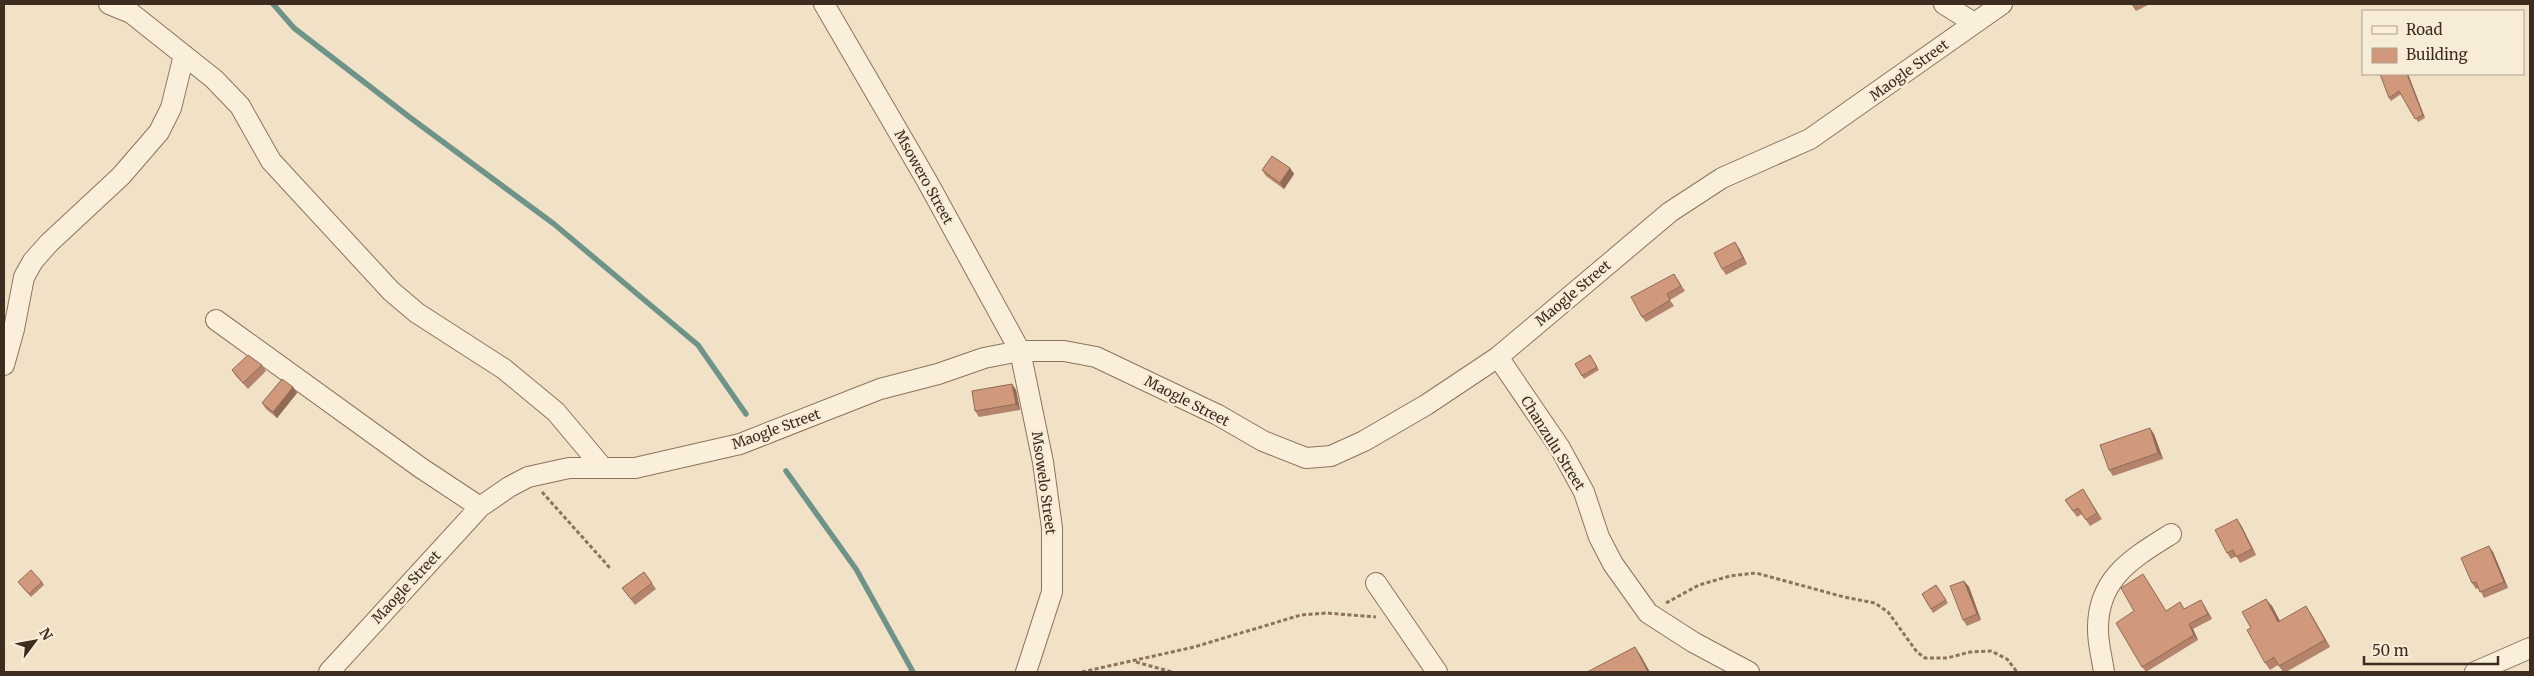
<svg xmlns="http://www.w3.org/2000/svg" width="2534" height="676" font-family="Merriweather,serif">
<rect width="100%" height="100%" fill="#f1e1c7"/>
<g fill="none" stroke-linecap="round" stroke-linejoin="round">
<path stroke="#6e9388" stroke-width="5.5" d="M273,4L294,28L412,119L554,224L698,345L746,414
M786,471L856,569L913,672"/>
<g stroke="#8e735b" stroke-width="22">
<path id="street" d="M109,4L131,13L214,79L240,106L271,161L391,291L417,313L504,369L556,412L603,468
M824,4L927,181L1020,351L1043,462L1052,528V592L1026,672
M1944,4L1974,23
M216,320L421,468L480,507
M1498,357L1560,448L1584,492L1599,537L1613,564L1648,613L1693,642L1749,672
M4,365L14,329L24,277L33,261L49,243L121,176L159,132L171,108L184,55
M1376,583L1437,672
M329,672L480,507L509,487L528,477L569,468H635L740,444L880,389L938,374L984,358L1020,351H1064L1096,357L1218,415L1263,441L1306,458L1331,456L1364,441L1426,405L1498,357L1670,212L1722,178L1810,139L2002,4
M2104,672C2102,658 2098,644 2098,630C2097,578 2133,558 2171,534
M2475,672L2530,648"/>
</g>
<path stroke="#8e735b" stroke-width="3" stroke-dasharray="4 2.5" stroke-linecap="butt" d="M542,492L610,568
M1666,603L1699,585L1730,576L1756,573L1844,597L1875,603L1888,612L1917,652L1925,658H1947L1970,652L1991,651L2007,659L2017,672
M1136,662L1172,672
M1082,672L1194,647L1301,615L1327,613L1376,617"/>
<use href="#street" stroke="#faefdb" stroke-width="20"/>
</g>
<path fill="#b3846b" d="M2131,4H2150L2136,11Z
M2408,74L2425,118L2418,122L2401,94L2391,101L2389,98Z
M1290,168L1294,174L1284,189L1266,176L1262,170Z
M1739,248L1747,264L1726,275L1722,269Z
M1674,274L1685,291L1670,300L1674,306L1646,322L1642,317Z
M1590,355L1599,370L1584,379L1575,364Z
M262,365L266,371L248,389L236,376L232,370Z
M1012,384L1016,390L1020,410L979,417L975,411Z
M293,387L297,393L277,418L266,409L262,403Z
M2154,434L2163,459L2113,476L2109,470Z
M2083,489L2102,519L2090,526L2082,514L2077,517L2065,500Z
M2241,525L2256,555L2240,563L2236,556L2231,559L2227,553Z
M2493,552L2508,588L2484,598L2479,588L2476,589L2472,583Z
M644,572L656,589L635,605L622,588Z
M2147,580L2166,611L2204,605L2212,619L2193,629L2198,640L2146,672L2142,667Z
M1964,581L1969,587L1981,620L1967,626L1963,620Z
M18,582H42L44,585L31,597Z
M1936,585L1948,603L1933,613L1922,594Z
M2272,606L2280,621L2311,614L2330,647L2286,672H2283L2278,665L2270,670L2265,663L2251,628Z"/>
<path fill="#926b57" d="M2407,74H2408L2425,118L2423,115Z
M1290,168L1294,174L1284,189L1280,183Z
M1735,242L1739,248L1747,264L1743,258Z
M1012,384L1016,390L1020,410L1016,404Z
M293,387L297,393L277,418L273,412Z
M2150,428L2154,434L2163,459L2158,453Z
M2237,519L2241,525L2256,555L2252,549Z
M2489,546L2493,552L2508,588L2504,582Z
M1964,581L1969,587L1981,620L1977,614Z
M2266,599L2272,606L2284,629L2278,622Z
M2201,600L2204,605L2212,619L2208,614Z
M2306,606L2311,614L2330,647L2325,640Z
M2189,624L2193,629L2198,640L2194,635Z
M1635,647L1641,656L1650,672H1648Z"/>
<path fill="#d0997c" stroke="#926b57" d="M2380,74H2407L2423,115L2415,119L2399,91L2389,98Z
M1272,156L1290,168L1280,183L1262,170Z
M1735,242L1743,258L1722,269L1714,253Z
M1674,274L1681,286L1667,294L1670,300L1642,317L1631,297Z
M248,355L262,365L243,383L232,370Z
M1590,355L1597,367L1582,376L1575,364Z
M282,379L293,387L273,412L262,403Z
M1012,384L1016,404L975,411L972,391Z
M2150,428L2158,453L2109,470L2100,445Z
M2083,489L2097,513L2086,520L2078,508L2073,511L2065,500Z
M2237,519L2252,549L2236,557L2233,550L2227,553L2215,530Z
M2489,546L2504,582L2480,592L2476,582L2472,583L2461,558Z
M31,570L42,582L29,594L18,582Z
M644,572L652,583L631,599L622,588Z
M2143,574L2166,611L2180,602L2184,609L2201,600L2208,614L2189,624L2194,635L2142,667L2116,623L2134,611L2121,588Z
M1964,581L1977,614L1963,620L1950,586Z
M1936,585L1946,600L1931,609L1922,594Z
M2266,599L2278,622L2306,606L2325,640L2279,666L2274,657L2265,663L2247,630L2251,628L2242,612Z
M1635,647L1648,672H1587Z"/>
<g text-anchor="middle" dominant-baseline="central" stroke-width="5" stroke-linejoin="round" paint-order="stroke">
<g font-size="14" fill="#3d2c20" stroke="#f7ecd7">
<text transform="translate(1909 70) rotate(-36)">Maogle Street</text>
<text transform="translate(924 177) rotate(61)">Msowero Street</text>
<text transform="translate(1573 293) rotate(-40)">Maogle Street</text>
<text transform="translate(1187 401) rotate(27)">Maogle Street</text>
<text transform="translate(776 429) rotate(-20)">Maogle Street</text>
<text transform="translate(1553 443) rotate(58)">Chanzulu Street</text>
<text transform="translate(1044 483) rotate(82)">Msowelo Street</text>
<text transform="translate(406 587) rotate(-47)">Maogle Street</text>
</g>
</g>
<rect width="2534" height="676" fill="none" stroke="#3d2c20" stroke-width="10"/>
<rect x="2362" y="10" width="162" height="65" fill="#f7ecd7" stroke="#ad9f8e"/>
<rect x="2372" y="26" width="25" height="8" fill="#faefdb" stroke="#ad9f8e"/>
<text x="2406" y="35" font-size="15" fill="#3d2c20">Road</text>
<rect x="2372" y="48" width="25" height="15" fill="#d0997c" stroke="#ad9f8e"/>
<text x="2406" y="60" font-size="15" fill="#3d2c20">Building</text>
<g transform="translate(35 641) rotate(58)" stroke="#f7ecd7" stroke-width="4" paint-order="stroke">
<path d="M0-4L9 19L0 12L-9 19Z" fill="#3d2c20"/>
<text y="-8" font-size="14" font-weight="bold" text-anchor="middle" fill="#3d2c20">N</text>
</g>
<path d="M2364 656v8h134v-8" fill="none" stroke="#3d2c20" stroke-width="2.5"/>
<text x="2372" y="656" font-size="15" fill="#3d2c20" stroke="#f7ecd7" stroke-width="4" paint-order="stroke">50 m</text>
</svg>
